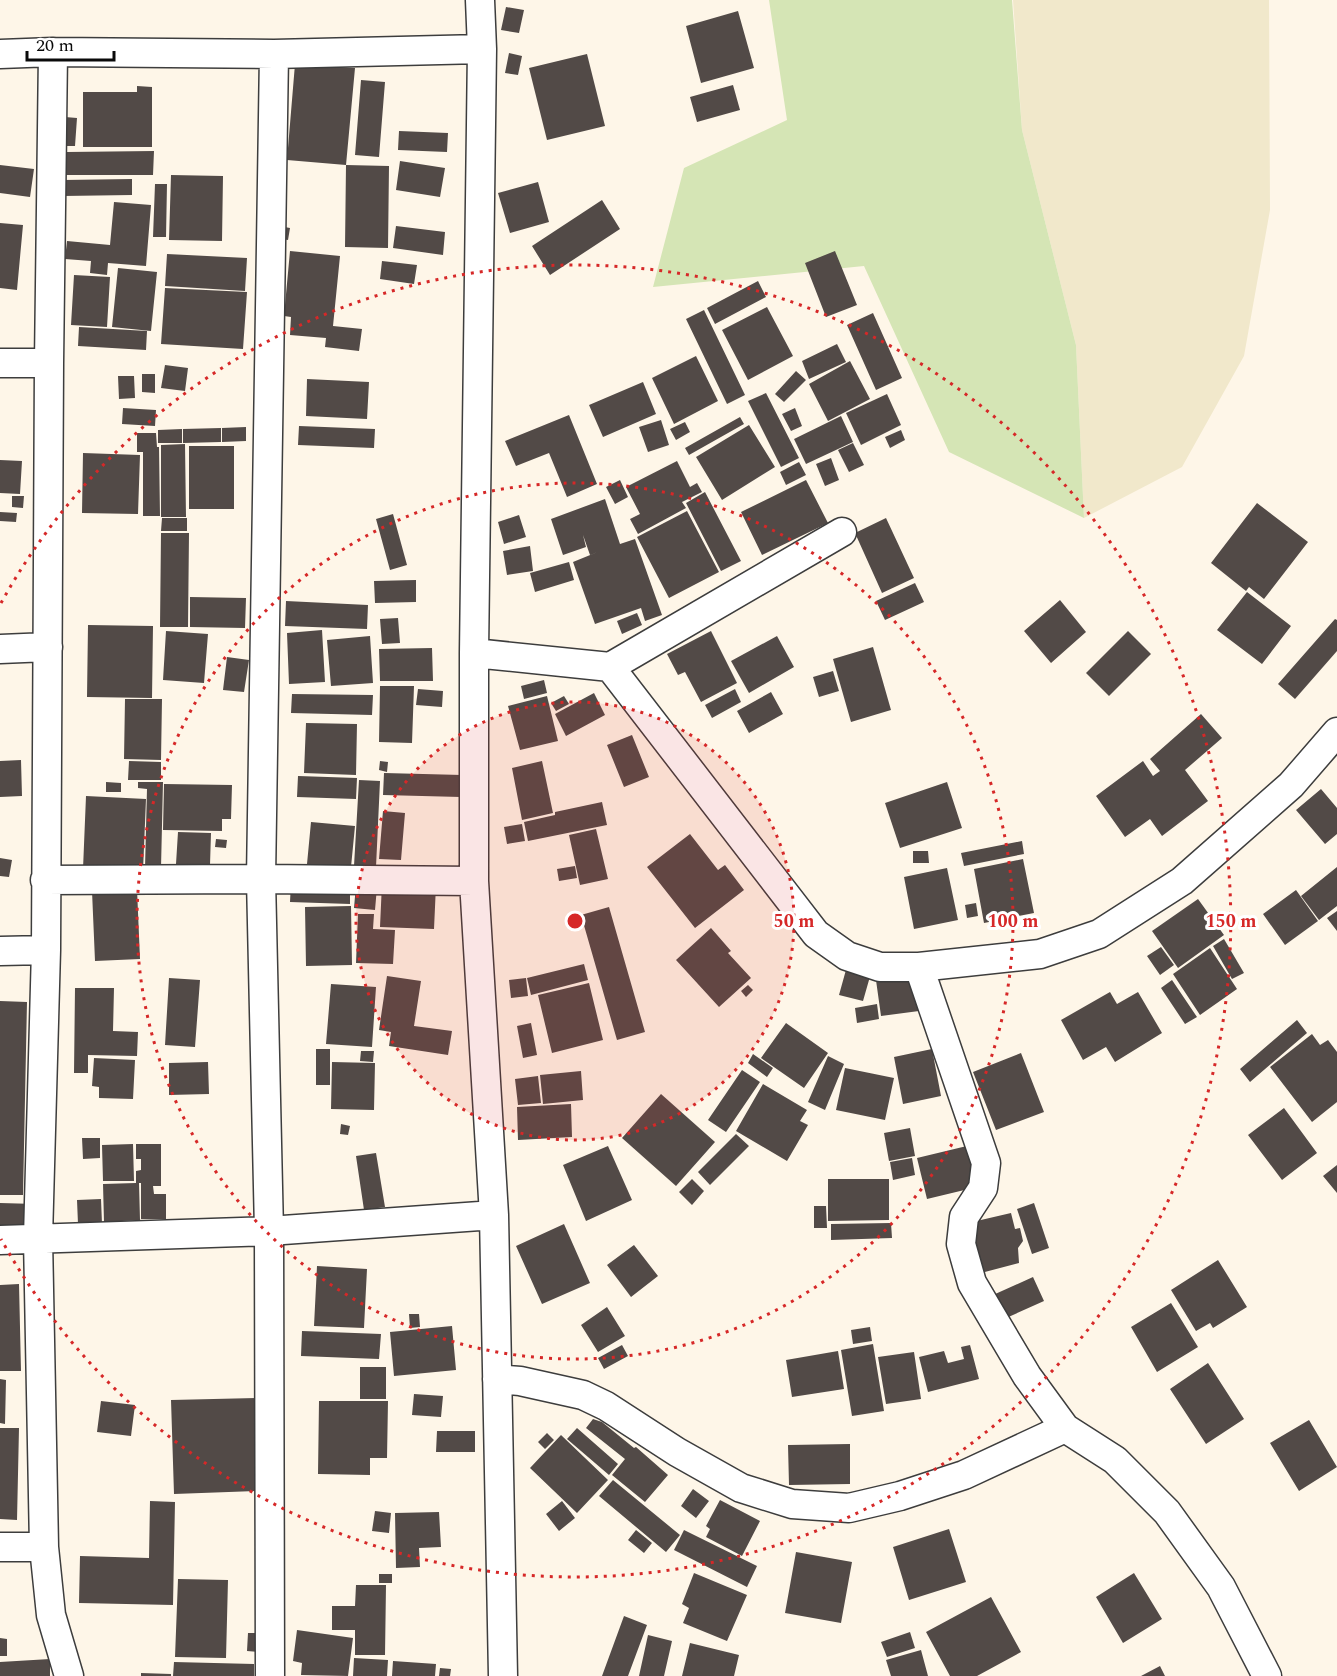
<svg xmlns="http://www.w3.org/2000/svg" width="1337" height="1676" font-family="Spectral,serif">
<rect width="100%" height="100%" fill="#fef6e8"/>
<path fill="#f1e8cb" d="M1013,0H1269L1270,210L1244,356L1182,467L1084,518L1076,345L1022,130Z"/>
<path fill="#d5e5b5" d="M769,0H1012L1022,130L1076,345L1084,518L949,452L864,266L653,287L684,168L787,120Z"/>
<path fill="#524a47" d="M506,7L524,10L519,33L501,30Z
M738,11L754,68L701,83L686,26Z
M509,53L522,56L518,75L505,73Z
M587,54L605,126L547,140L529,68Z
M295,64L355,68L346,165L287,160Z
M361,80L385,82L379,157L355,155Z
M733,85L740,110L697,122L690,97Z
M137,86L152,87V147H83V92H137Z
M65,117L77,118L75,146H64Z
M399,131L448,133L447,152L398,150Z
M154,151L153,175H66L67,152Z
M400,161L445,168L440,197L396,190Z
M0,165L34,169L30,197L0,193Z
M346,165L389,166L388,248L345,247Z
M171,175L223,176L222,241L169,240Z
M132,179V195L63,196V180Z
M538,182L549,222L510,233L498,193Z
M155,184H167L166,237H153Z
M602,200L620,229L550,275L532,246Z
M114,202L151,205L146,266L108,263L107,275L90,273L91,261L65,259L67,241L110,245Z
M0,223L23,225L17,290L0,288Z
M279,226L290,228L288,240L276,238Z
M396,226L445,232L443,255L393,248Z
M290,251L340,256L333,326L362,329L359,351L325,347L326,338L290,335L291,317L284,316Z
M835,251L857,305L826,317L805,263Z
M167,254L247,258L245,291L165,286Z
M382,261L417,265L414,284L380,279Z
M118,268L157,272L151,331L112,327Z
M74,275L110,277L107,327L71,325Z
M758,281L766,297L715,324L707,308Z
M165,288L247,292L243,349L161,344Z
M767,307L793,356L748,380L722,330Z
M704,310L745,395L727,404L686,319Z
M873,313L902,378L876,390L847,325Z
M79,327L147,331L146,350L78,346Z
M837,344L846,362L809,379L802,361Z
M696,356L718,401L674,424L652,378Z
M850,361L870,399L828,421L809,384Z
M165,365L188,368L185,391L161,388Z
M796,371L806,380L784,402L775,394Z
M142,374H155V393L142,392Z
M118,376H134L135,398L119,399Z
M307,379L369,382L367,419L306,416Z
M643,382L656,414L603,437L589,405Z
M766,393L799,458L781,467L748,401Z
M887,394L901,425L861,445L846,413Z
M123,408L156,410L155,426L122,424Z
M795,408L802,426L791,431L782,414Z
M569,415L597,484L567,497L549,453L516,466L505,441Z
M841,416L853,442L806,464L794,439Z
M740,417L744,424L689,455L685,448Z
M661,420L669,445L648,452L639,427Z
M685,422L690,432L676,440L670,429Z
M749,425L775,467L722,500L696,457Z
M299,426L375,429L374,448L298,445Z
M246,427V441L222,442V428Z
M221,428V442L183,443V429Z
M182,429V443H158V430Z
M901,430L905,440L890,448L885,437Z
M137,433H156L157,447H159L160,516H143V452H137Z
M853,443L864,465L849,472L838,450Z
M185,444L186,517H161V445Z
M189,446H234V509H189Z
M83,453L140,455L138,514L82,513Z
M831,458L839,480L825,486L816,464Z
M0,460L22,461L20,494L0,493Z
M677,461L690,487L697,483L702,492L682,502L686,508L638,534L630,519L640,514L626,487Z
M799,462L806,475L786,485L780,472Z
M620,480L628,497L615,504L606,487Z
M806,480L828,523L762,555L741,512Z
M705,492L741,561L721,571L686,503Z
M12,496H24L23,508L12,507Z
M605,499L620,544L635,539L662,615L645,621L641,608L595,624L573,562L600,551L590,555L583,535L586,547L563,555L551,519Z
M1257,503L1308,542L1264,599L1249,587L1246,591L1211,563Z
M687,511L719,572L669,598L637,537Z
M0,512L17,513L16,522L0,521Z
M393,514L407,565L390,570L376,519Z
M519,515L526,537L504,544L498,522Z
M162,518H187V531H161Z
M886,518L914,578L882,593L855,533Z
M161,533H189L188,627H160Z
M530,546L533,571L507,575L503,551Z
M569,562L574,580L535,592L530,573Z
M416,580V602L375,603L374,581Z
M915,583L924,602L885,620L876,601Z
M1247,592L1291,626L1262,664L1217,630Z
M190,597L246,598L245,628L190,627Z
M1060,600L1086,632L1051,663L1024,631Z
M286,601L368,605L367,629L285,626Z
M637,613L642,625L622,634L617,621Z
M398,618L400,643L382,644L380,619Z
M1335,619L1337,620V651L1295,699L1278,684Z
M88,625L153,626L152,698L87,697Z
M322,630L325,682L289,684L287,633Z
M166,631L208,634L204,683L163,680Z
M711,631L737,683L701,702L685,672L678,675L667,654Z
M1128,631L1151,654L1109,696L1086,673Z
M370,636L373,683L331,686L327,640Z
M777,636L794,667L749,693L731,661Z
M873,647L891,710L851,722L833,659Z
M432,648L433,681H380L379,649Z
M227,657L249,660L244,692L223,690Z
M833,671L839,691L819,697L813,677Z
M544,680L547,693L524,699L521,686Z
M380,686H414L412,743L379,742Z
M418,689L443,691L442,707L416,705Z
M735,689L741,702L712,718L705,705Z
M771,692L783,714L749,733L737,711Z
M594,693L605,715L566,736L555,714Z
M292,694L373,695L372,715L291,713Z
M547,696L558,741L520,750L508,706Z
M564,696L569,704L556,711L551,703Z
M125,699H162L161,760L124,759Z
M1201,714L1222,738L1185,770L1208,801L1162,836L1150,819L1125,837L1096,796L1143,761L1153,776L1160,771L1150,759Z
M306,723L357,724L356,775L304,773Z
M632,735L649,777L624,787L607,745Z
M21,760L22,796L0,797V761Z
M129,761L161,762V780H128Z
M380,761L388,762L387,772L379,770Z
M542,761L553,813L522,820L512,768Z
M384,773L462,775L461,797L383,795Z
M298,776L357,778L356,799L297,797Z
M359,780L380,781L376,867L354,866Z
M106,782L121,783V792H106Z
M138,782H163L161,868H145L147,789L138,788Z
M947,782L962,828L900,848L885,803Z
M164,784L232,785L231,819H222V831L163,830Z
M1321,789L1337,808V834L1325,844L1296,810Z
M86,796L146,799L143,871L83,869Z
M602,802L607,825L528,841L524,822L555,815V812Z
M383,811L405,813L401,860L379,859Z
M311,822L355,826L351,867L307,864Z
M522,824L525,841L507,844L504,827Z
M596,829L608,879L580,885L569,835Z
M178,832L211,833L210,865L176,864Z
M690,834L718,870L725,865L744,890L695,928L647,867Z
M216,839L227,840L226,848L215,847Z
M1022,841L1024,854L964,866L961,853Z
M913,851H928L929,863H913Z
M0,858L12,860L9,877L0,876Z
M1023,859L1034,913L984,923L974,869Z
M575,866L577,878L559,881L557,869Z
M1337,867V906L1319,920L1301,896Z
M947,868L958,920L914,929L904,877Z
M291,882L350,883V904L290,902Z
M382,883L436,885L434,929L380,927Z
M356,885L377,887L375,910L354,908Z
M137,889L140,959L95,961L92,891Z
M1296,890L1318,921L1285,945L1263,914Z
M1198,899L1224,935L1178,968L1152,931Z
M976,903L978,916L967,918L965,905Z
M351,906L352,965L306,966L305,907Z
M609,907L645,1032L617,1040L581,915Z
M1337,911V931L1327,918Z
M358,914H374L373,929L395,930L393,964L356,963Z
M711,928L731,951L728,953L751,978L719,1007L676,960Z
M1224,939L1244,973L1232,979L1213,946Z
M1161,947L1174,965L1160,975L1147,956Z
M1210,948L1237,989L1200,1015L1173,974Z
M849,959L873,966L863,1001L839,995Z
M584,964L588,980L531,995L527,978Z
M913,967L919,1011L881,1016L875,973Z
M387,976L421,981L414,1026L452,1031L448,1055L389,1046L391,1032L379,1030Z
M169,978L200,980L195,1047L165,1045Z
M526,978L528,996L511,998L509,980Z
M1172,980L1197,1017L1185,1024L1161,988Z
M589,983L603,1040L552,1053L538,995Z
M331,984L376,987L372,1047L326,1044Z
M748,985L753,990L746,997L741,991Z
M75,988H114L113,1031L138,1032L137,1056L88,1055V1073H74Z
M1110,992L1117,1004L1138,992L1162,1033L1115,1062L1106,1047L1083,1060L1061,1020Z
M0,1001L27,1002L23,1195H0Z
M877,1004L879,1019L857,1023L855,1008Z
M1297,1020L1307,1033L1250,1082L1240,1069Z
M531,1023L537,1055L523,1058L517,1026Z
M786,1023L828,1053L804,1088L761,1058Z
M1312,1034L1320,1045L1328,1040L1337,1052V1102L1312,1122L1270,1067Z
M316,1049H330V1085H316Z
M932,1049L941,1096L903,1104L894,1057Z
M361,1051H374L373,1062L360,1061Z
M1021,1053L1044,1112L996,1130L973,1072Z
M753,1054L773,1068L767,1077L748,1063Z
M828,1056L844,1064L825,1110L808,1102Z
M94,1058L135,1060L133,1099L99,1098V1087L92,1086Z
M208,1062L209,1094L169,1095V1063Z
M332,1062L375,1063L374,1110L331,1109Z
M845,1068L894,1078L885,1120L836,1110Z
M742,1070L760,1082L726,1132L708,1120Z
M581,1071L583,1100L543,1104L540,1075Z
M538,1076L541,1103L518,1105L515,1079Z
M763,1084L807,1110L800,1121L808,1125L787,1161L736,1131Z
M661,1094L715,1142L676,1186L622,1138Z
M571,1104L572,1137L518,1140L517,1107Z
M1284,1108L1317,1153L1282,1180L1248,1135Z
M341,1124L350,1126L348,1135L340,1134Z
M910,1128L915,1156L889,1161L884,1133Z
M736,1134L749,1146L710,1185L698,1172Z
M82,1138H100V1158L83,1159Z
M133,1144L134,1181H103L102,1145Z
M136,1144H161V1186H153L154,1194H166V1219H141V1183H139L140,1220L104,1222L103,1184L136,1183V1171L141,1170V1159H136Z
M971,1145L981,1186L927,1199L917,1158Z
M608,1146L632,1200L586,1221L563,1165Z
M376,1153L385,1207L364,1210L356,1156Z
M912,1158L915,1175L893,1180L890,1162Z
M1337,1165V1193L1323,1176Z
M692,1179L704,1191L692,1205L679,1192Z
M828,1179H889V1220L828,1221Z
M101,1199L102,1224H78L77,1200Z
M0,1203L36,1204L35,1232L0,1231Z
M1034,1203L1049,1248L1032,1254L1017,1209Z
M814,1206H826L827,1228H814Z
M1011,1213L1015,1229L1020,1228L1023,1241L1018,1248L1019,1263L981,1273L968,1223Z
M891,1223L892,1238L831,1240V1224Z
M564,1224L590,1283L542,1304L516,1246Z
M634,1245L658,1276L631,1297L607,1265Z
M1218,1260L1247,1307L1213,1328L1210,1323L1196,1331L1171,1290Z
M317,1266L367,1269L364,1328L314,1326Z
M1033,1277L1044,1301L1004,1319L993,1295Z
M19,1284L21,1371H0V1285Z
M1171,1303L1198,1347L1157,1372L1131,1327Z
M607,1307L625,1336L598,1352L581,1325Z
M409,1314H419L420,1327L410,1328Z
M452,1326L456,1370L394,1376L390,1332Z
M870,1327L872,1341L853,1344L851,1330Z
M302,1331L381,1334L379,1359L301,1356Z
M873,1344L884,1411L852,1416L841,1350Z
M622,1345L628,1356L604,1369L598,1358Z
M970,1345L979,1379L928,1392L919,1357L944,1351L948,1363L964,1359L961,1347Z
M838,1351L844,1389L792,1397L786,1360Z
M914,1352L921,1399L886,1404L878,1357Z
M1208,1363L1244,1419L1206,1444L1170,1389Z
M360,1367H386V1399H360Z
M0,1379L6,1380L5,1424L0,1423Z
M414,1394L443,1396L441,1417L412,1415Z
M256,1398L259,1491L174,1494L171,1400Z
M101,1401L135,1405L131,1436L97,1432Z
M319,1401H388L387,1458H370V1475L318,1474Z
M593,1419L602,1422L634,1448L636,1447L668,1475L645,1502L612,1475L625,1459L586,1428Z
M1309,1420L1337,1467L1299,1491L1270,1443Z
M0,1428H19L17,1520L0,1519Z
M577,1428L618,1464L609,1475L567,1439Z
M437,1431H475V1452H436Z
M547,1433L554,1440L545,1449L538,1442Z
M561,1435L608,1480L577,1513L530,1468Z
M850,1444V1484L789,1485L788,1445Z
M613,1480L680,1535L666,1552L599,1496Z
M693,1489L709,1501L696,1518L681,1506Z
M720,1500L760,1521L742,1556L706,1537L710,1529L706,1526Z
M150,1501L175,1502L173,1605L79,1603L80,1556L149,1558Z
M562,1501L575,1518L559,1531L546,1514Z
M375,1511L391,1513L389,1533L372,1531Z
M439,1512L441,1547L419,1548L420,1567L396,1568L395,1513Z
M949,1529L966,1582L909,1600L893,1547Z
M636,1530L652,1543L644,1553L628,1540Z
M684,1530L757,1566L747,1587L674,1550Z
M796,1552L852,1562L841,1623L785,1613Z
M694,1573L747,1595L727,1641L683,1623L689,1608L682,1604Z
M1134,1573L1162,1619L1123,1643L1096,1597Z
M379,1574H392V1583H379Z
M178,1579L228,1580L226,1658L175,1657Z
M356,1585H386L385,1655H355V1630H332V1606H355Z
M991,1597L1021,1652L977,1676H950L926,1632Z
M624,1616L647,1625L628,1676H602Z
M297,1630L353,1638L348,1676L301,1675L302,1663L293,1661Z
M910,1632L915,1648L887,1657L881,1642Z
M248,1633H260L259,1652L247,1651Z
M648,1635L672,1641L664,1676H639Z
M0,1638L7,1639V1656H0Z
M690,1643L739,1655L734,1676H682Z
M921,1650L928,1676H891L886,1660Z
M354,1658L388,1660L387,1676H353Z
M50,1659V1676H0V1662Z
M393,1661L436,1664L435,1676H392Z
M174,1662L254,1664V1676H173Z
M1160,1666L1165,1676H1141Z
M440,1668L451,1669L450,1676H439Z
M141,1673L171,1674V1676H141Z"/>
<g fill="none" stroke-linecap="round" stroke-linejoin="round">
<g stroke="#3d3d3d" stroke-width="31">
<path id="minor" d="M480,0L482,49L474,653V881L494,1215L503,1676
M53,52L49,363L46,950L38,1238L44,1547L51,1615L69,1676
M0,54L53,52L274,54L482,49
M0,363H49
M0,649L48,647
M474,653L610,667L816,934L847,956L880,967H919L1040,954L1099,934L1182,881L1291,785L1337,732
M610,667L842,532
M45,880L261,879L474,881
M0,951L46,950
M919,967L986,1163L983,1188L964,1217L961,1244L972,1283L1027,1376L1065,1428L1115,1460L1167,1512L1221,1587L1267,1676
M0,1240L269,1231L494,1215
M497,1379L520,1381L583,1395L606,1406L677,1452L741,1488L792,1504L849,1508L900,1496L964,1475L1065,1428
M0,1547H44
M270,1676L269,1231L261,879L274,54"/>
</g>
<use href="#minor" stroke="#fff" stroke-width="28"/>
</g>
<circle cx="575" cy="921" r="219" fill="#d62828" fill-opacity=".12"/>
<g fill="none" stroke="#d62828" stroke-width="3" stroke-dasharray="3 6">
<circle cx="575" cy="921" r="219"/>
<circle cx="575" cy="921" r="438"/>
<path d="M1 603A656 656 0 1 1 1 1239"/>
</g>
<circle cx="575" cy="921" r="9" fill="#d62828" stroke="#fff" stroke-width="3"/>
<g font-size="18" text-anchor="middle" font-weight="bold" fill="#d62828" stroke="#fff" stroke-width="6" stroke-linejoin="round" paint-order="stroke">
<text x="794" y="927">50 m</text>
<text x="1013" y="927">100 m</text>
<text x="1231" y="927">150 m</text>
</g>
<path d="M27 51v9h87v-9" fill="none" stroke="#0a0a0a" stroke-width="3"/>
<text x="36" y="51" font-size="18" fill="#0a0a0a" stroke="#ffffff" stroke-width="4.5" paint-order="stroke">20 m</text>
</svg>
